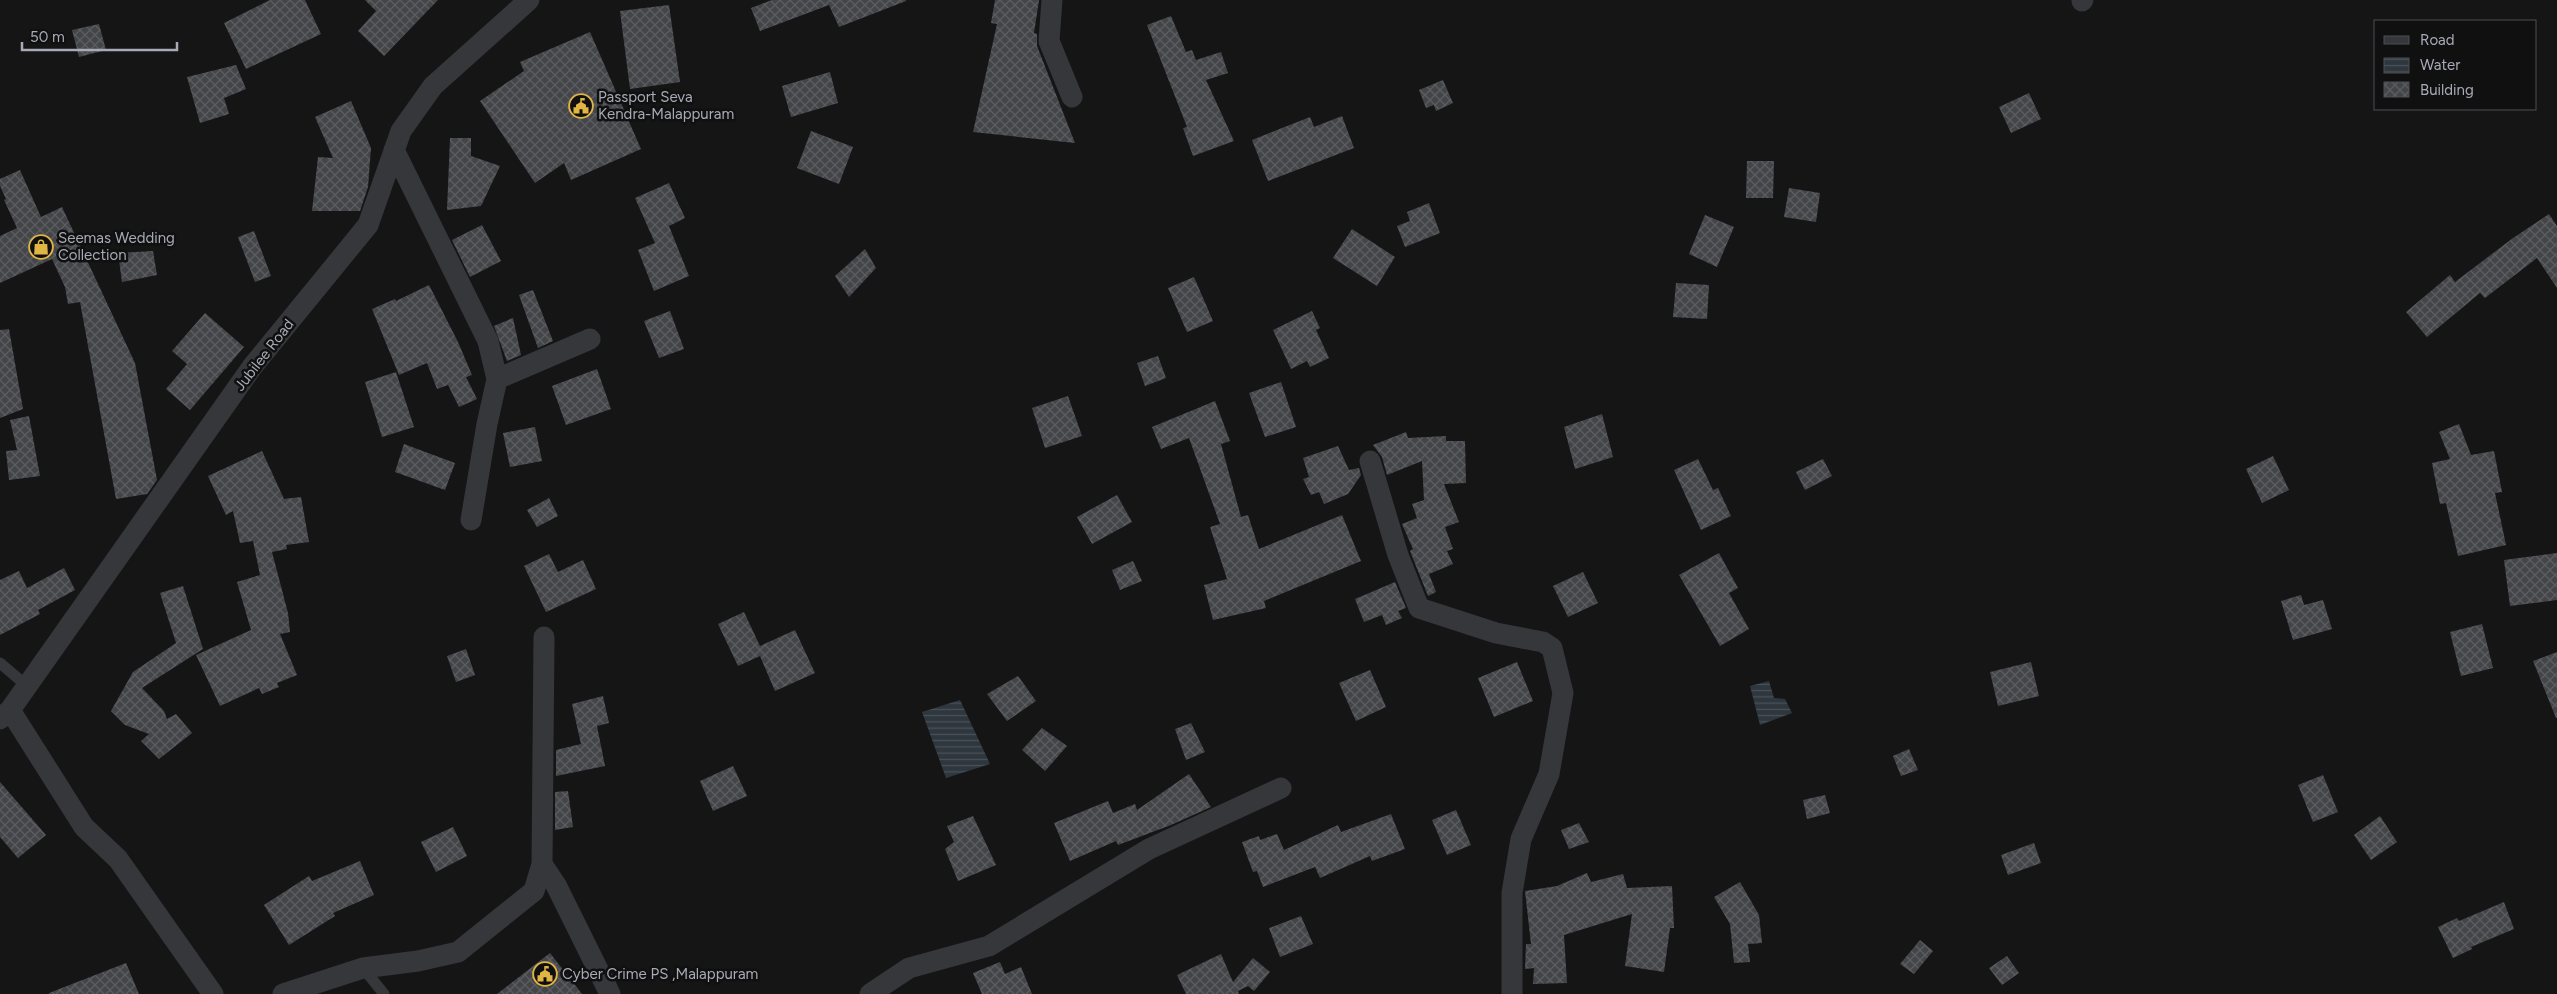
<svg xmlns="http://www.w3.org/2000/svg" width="2557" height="994" font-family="Figtree,sans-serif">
<defs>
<pattern id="water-rules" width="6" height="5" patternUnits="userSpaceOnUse" patternTransform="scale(1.25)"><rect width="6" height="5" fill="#2f373e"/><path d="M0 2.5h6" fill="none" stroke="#4a5158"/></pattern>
<pattern id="building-cross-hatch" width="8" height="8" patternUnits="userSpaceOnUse" patternTransform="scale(1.25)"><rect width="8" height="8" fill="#444549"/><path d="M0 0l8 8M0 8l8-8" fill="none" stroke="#5c5d61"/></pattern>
</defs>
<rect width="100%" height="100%" fill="#151516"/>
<path fill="url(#water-rules)" d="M1769,681L1774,698L1785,699L1792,713L1760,725L1750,686Z
M960,700L990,764L946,778L922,712Z"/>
<path fill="url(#building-cross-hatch)" d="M270,0H305L321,34L246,69L224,23Z
M365,0H438L384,56L358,31L376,11Z
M772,0H906V1L839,27L829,5L760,31L751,8Z
M995,0H1039L1034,33L1037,34V46L1075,143L973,132L997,24L991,23Z
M669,5L680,82L630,89L620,11Z
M1171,16L1186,52L1192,50L1196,60L1221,52L1228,73L1206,80L1234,141L1193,156L1183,128L1187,127L1147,25Z
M99,24L106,50L79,57L72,30Z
M590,32L641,149L571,180L564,163L535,183L480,101L524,71L520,62Z
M236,65L246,89L224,98L229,114L200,123L187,77Z
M830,72L838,103L791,117L782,86Z
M1443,80L1453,103L1436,111L1434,105L1426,108L1419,90Z
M2029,93L2041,119L2011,133L1999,107Z
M351,101L371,148L368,187L360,211H312L318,157L333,158L315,117Z
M1342,116L1354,148L1268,181L1252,140L1310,117L1314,127Z
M811,131L853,147L839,184L797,168Z
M450,138H471V156L500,166L481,206L447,210Z
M1747,161H1774L1773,198H1746Z
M20,170L41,217L62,207L135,363L157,480L147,494L116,499L80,302L68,304L65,287L52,259L0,283V236L17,228L4,200L6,199L0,186V179Z
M669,183L685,218L669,226L689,276L654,291L638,250L655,243L635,198Z
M1789,188L1820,193L1816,222L1784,217Z
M1429,203L1440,233L1405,247L1397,226L1410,221L1407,212Z
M2549,214L2557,226V288L2537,258L2485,298L2480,293L2427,337L2406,312L2450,275L2455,282L2513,238Z
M1705,215L1734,227L1717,267L1689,254Z
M482,225L501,261L470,277L452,240Z
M1352,229L1395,257L1377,286L1333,258Z
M254,231L271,276L255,282L238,237Z
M865,249L876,268L849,297L835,276Z
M153,251L157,275L122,282L118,253Z
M1194,277L1213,321L1187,332L1168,288Z
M1676,283L1709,285L1707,319L1673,317Z
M429,285L458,342L472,375L466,377L477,399L459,407L448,385L437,389L427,363L399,375L372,309L395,299L396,301Z
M533,290L553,341L538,348L519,295Z
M670,311L684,349L659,358L644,321Z
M1312,311L1320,328L1316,330L1329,358L1310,367L1307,361L1291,369L1273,330Z
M205,313L244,347L190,410L166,389L187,364L172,351Z
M513,318L521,355L507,361L494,326Z
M9,329L23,409L0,418V330Z
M1158,356L1166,378L1145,386L1137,363Z
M597,369L611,409L566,425L552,386Z
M396,372L414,427L382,437L365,382Z
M1281,382L1296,427L1265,437L1249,393Z
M1068,396L1082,436L1045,448L1032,408Z
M1215,401L1230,441L1221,444L1241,517L1248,515L1259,549L1342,515L1361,561L1264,601L1266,608L1213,620L1204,585L1227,579L1210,527L1220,524L1189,438L1161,449L1152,427Z
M1602,414L1613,457L1575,469L1564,427Z
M29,416L40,476L9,480L6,451L17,450L10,420Z
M2459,424L2471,455L2494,451L2502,492L2495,493L2506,545L2458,556L2446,503L2440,504L2432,463L2450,459L2439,432Z
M535,427L542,461L510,467L503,433Z
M1406,432L1408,438L1446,436V441H1465L1466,483L1444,484L1459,522L1445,527L1453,549L1447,551L1453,564L1429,574L1436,592L1428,596L1410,551L1413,549L1402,524L1417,518L1412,504L1424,500L1422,461L1387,475L1382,457L1373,445Z
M404,444L455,463L445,490L395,472Z
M1338,446L1349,470L1359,468L1361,475L1348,494L1324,504L1319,492L1311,495L1303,479L1309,477L1303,458Z
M262,451L284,499L301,497L309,542L286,545L287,549L272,552L288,613L290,632L280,634L297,675L277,683L279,687L262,694L259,688L220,706L196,655L251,630L237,582L260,575L253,541L240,543L233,511L226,515L208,476Z
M2273,456L2289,490L2262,503L2246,469Z
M1698,459L1713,490L1718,488L1731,516L1701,530L1674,470Z
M1823,459L1832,476L1805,490L1796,472Z
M1117,495L1132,522L1092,544L1077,517Z
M549,498L558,516L537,527L527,510Z
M1719,553L1738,588L1729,593L1749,629L1720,646L1679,575Z
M2557,553V600L2510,606L2504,560Z
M549,554L558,572L583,560L596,589L546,612L524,566Z
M1133,561L1142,581L1120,590L1112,570Z
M64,568L75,590L38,610L40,614L0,635V580L19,571L27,588Z
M1583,572L1598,603L1568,617L1553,586Z
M1395,582L1406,608L1398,611L1402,618L1386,625L1382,615L1364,622L1355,599Z
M183,586L203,649L142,688L164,711L167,719L176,714L192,733L159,759L141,741L149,734L125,725L111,711L133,672L176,643L160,593Z
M2301,595L2304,605L2323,600L2332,629L2293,640L2281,601Z
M744,612L760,646L795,630L815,673L775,691L760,656L738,666L718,624Z
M2482,624L2493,668L2461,676L2450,632Z
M466,649L475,675L456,682L447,656Z
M2557,652V718H2556L2533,661Z
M1517,662L1533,701L1494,717L1478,678Z
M2031,662L2039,696L1998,706L1990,672Z
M1370,670L1386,707L1356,721L1339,683Z
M1018,676L1036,701L1007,721L987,694Z
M603,696L609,723L597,726L605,766L556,776V750L581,744L572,704Z
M1191,723L1205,752L1186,760L1175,729Z
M1042,728L1067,746L1045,771L1022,750Z
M1909,749L1918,770L1901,776L1893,756Z
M733,766L747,796L713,811L700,781Z
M1189,774L1211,807L1171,825L1118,845L1116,841L1070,861L1054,823L1108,801L1113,813L1135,804L1137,810Z
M2323,775L2338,812L2313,822L2298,785Z
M0,782L46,835L18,858L0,837Z
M568,791L573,827L555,830V792Z
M1825,795L1830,813L1807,819L1803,800Z
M1456,810L1471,845L1447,855L1432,820Z
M1391,814L1405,849L1372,861L1370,856L1320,878L1315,867L1263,887L1257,871L1253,872L1242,842L1259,836L1260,840L1277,834L1284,850L1338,825L1341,832Z
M973,816L996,865L958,881L945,849L954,842L947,826Z
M2380,816L2397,842L2371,860L2354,835Z
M1579,823L1589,842L1569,849L1561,830Z
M453,827L467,856L436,872L421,842Z
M2034,843L2041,863L2008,875L2001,855Z
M360,861L374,895L333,913L335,916L289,945L264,905L309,876L312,881Z
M1587,873L1591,882L1623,874L1627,888L1672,886L1674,928H1670L1664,972L1625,966L1632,914L1564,935L1567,983L1533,984L1534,968L1525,969L1526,944H1531L1525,891L1557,886Z
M1740,882L1759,915L1762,943L1748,944L1750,962L1734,963L1730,924L1714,897Z
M2504,902L2514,929L2471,947L2472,949L2453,958L2438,927L2457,918L2459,921Z
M1301,916L1313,944L1280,957L1269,928Z
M1920,940L1933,951L1914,974L1900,964Z
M550,953L582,994H497Z
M1221,954L1233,982L1253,958L1270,972L1254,991L1248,986L1238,991L1239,994H1186L1177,975Z
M2007,956L2019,973L2002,985L1989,968Z
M1000,962L1005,974L1021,967L1032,994H982L973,973Z
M126,963L139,994H49V993Z"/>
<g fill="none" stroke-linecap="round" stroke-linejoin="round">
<path stroke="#36373b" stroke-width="11" d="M0,663L27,686
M363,968L384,994"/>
<path stroke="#36373b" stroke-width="21" d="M1052,0L1049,41L1072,97
M2082,1L2083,0
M394,150L488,341L497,379L487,424L471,520
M497,379L590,339
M1370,461L1398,555L1419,608L1496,633L1543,642L1552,648L1563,693L1549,774L1521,839L1512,893V994
M10,710L84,827L118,859L213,994
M0,719L10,710L27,686L252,367L368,225L401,131L433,86L529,0
M542,864L556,885L610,994
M283,994L363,968L418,961L458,952L534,891L542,864L544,637
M870,994L909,968L989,946L1149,849L1281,788"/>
</g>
<defs>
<g id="civic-ring" transform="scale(1.25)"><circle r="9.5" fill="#101011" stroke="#e0b544" stroke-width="1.5"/><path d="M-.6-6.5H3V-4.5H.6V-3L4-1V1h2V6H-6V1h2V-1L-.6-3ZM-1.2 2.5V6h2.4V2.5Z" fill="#e0b544"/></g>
<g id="shop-ring" transform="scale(1.25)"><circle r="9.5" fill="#101011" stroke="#e0b544" stroke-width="1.5"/><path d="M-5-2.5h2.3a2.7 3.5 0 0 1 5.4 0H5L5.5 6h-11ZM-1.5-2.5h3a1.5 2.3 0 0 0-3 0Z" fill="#e0b544"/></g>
</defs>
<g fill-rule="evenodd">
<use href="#civic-ring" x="581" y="106"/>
<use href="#shop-ring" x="41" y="247"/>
<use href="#civic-ring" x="545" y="974"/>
</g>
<g text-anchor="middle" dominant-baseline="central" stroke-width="5" stroke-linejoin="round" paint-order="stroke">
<g font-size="15" fill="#a8abb5" stroke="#101011" text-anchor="start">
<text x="598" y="97">Passport Seva<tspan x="598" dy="17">Kendra-Malappuram</tspan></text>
<text x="58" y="238">Seemas Wedding<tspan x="58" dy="17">Collection</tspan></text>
<text x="562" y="974">Cyber Crime PS ,Malappuram</text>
</g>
<g font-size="15" fill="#a8abb5" stroke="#101011">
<text transform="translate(264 355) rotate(-52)">Jubilee Road</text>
</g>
</g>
<rect x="2374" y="20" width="162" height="90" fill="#101011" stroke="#4d4e53"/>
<rect x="2384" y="36" width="25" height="8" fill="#36373b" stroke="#4d4e53"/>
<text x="2420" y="45" font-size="15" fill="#a8abb5">Road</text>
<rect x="2384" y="58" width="25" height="15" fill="url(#water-rules)" stroke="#4d4e53"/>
<text x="2420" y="70" font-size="15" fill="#a8abb5">Water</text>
<rect x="2384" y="82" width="25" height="15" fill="url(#building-cross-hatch)" stroke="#4d4e53"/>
<text x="2420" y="95" font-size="15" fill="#a8abb5">Building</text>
<path d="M22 42v8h155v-8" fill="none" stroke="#a8abb5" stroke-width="2.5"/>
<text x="30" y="42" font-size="15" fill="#a8abb5" stroke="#101011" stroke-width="4" paint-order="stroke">50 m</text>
</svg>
